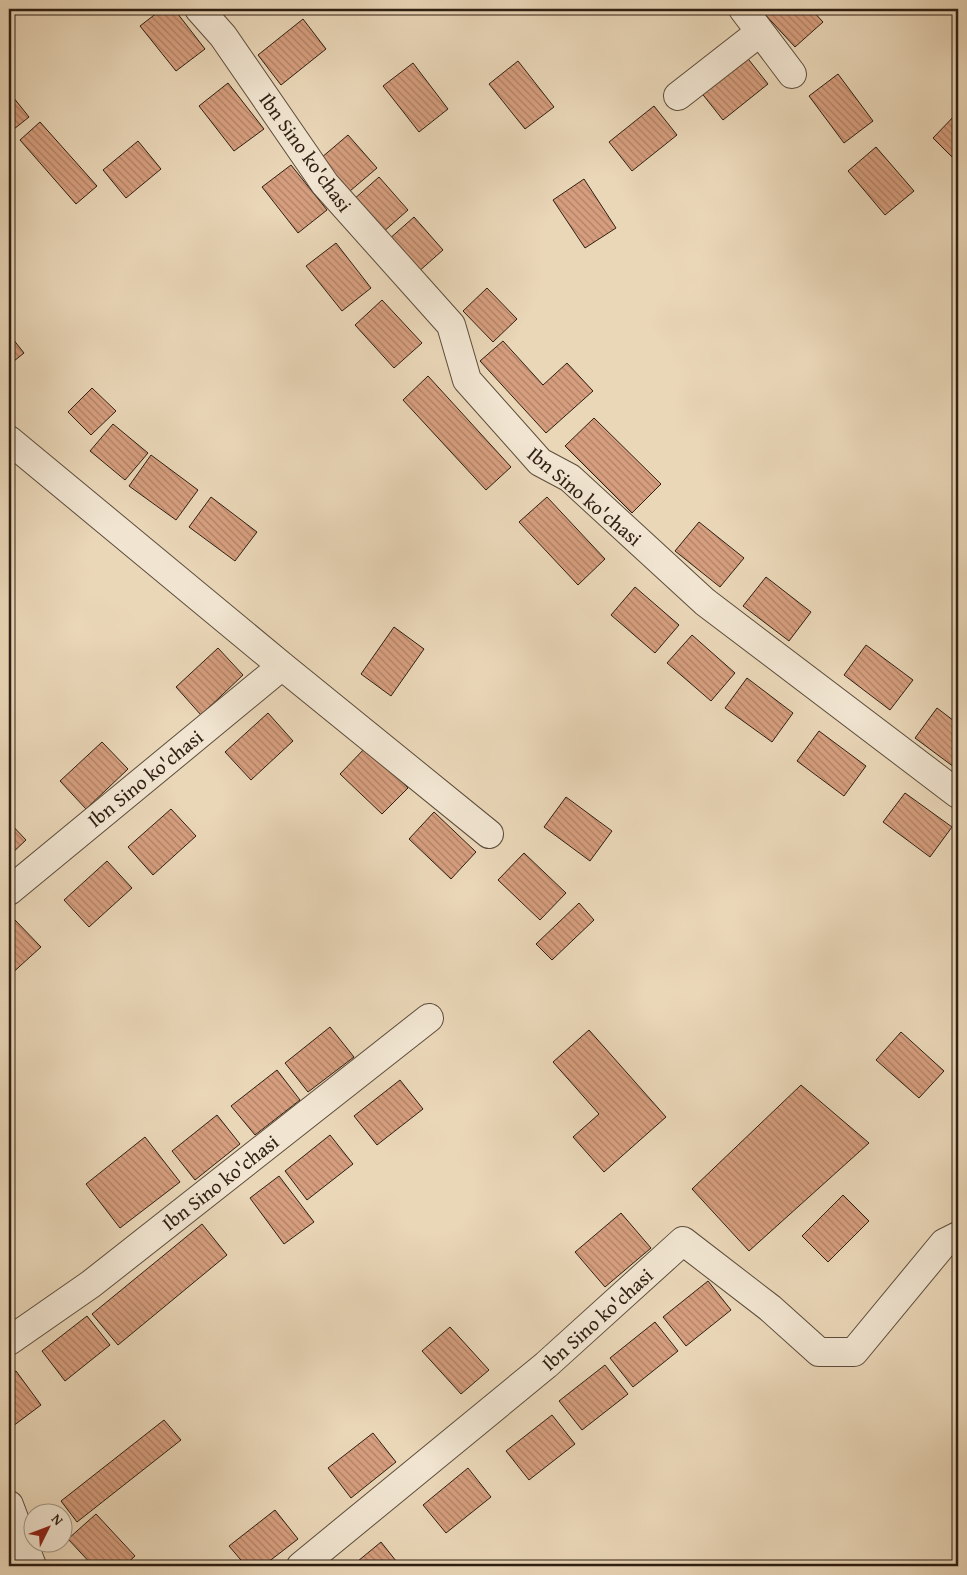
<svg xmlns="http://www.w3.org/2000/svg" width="967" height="1575" font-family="'Gentium Book Plus',serif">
<defs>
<pattern id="building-back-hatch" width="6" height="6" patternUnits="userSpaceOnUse" patternTransform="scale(1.25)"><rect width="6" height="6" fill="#d69e7e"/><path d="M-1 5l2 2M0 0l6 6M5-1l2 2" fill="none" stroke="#ae8066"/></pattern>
</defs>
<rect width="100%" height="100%" fill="#ead7b8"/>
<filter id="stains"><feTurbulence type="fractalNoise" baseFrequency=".004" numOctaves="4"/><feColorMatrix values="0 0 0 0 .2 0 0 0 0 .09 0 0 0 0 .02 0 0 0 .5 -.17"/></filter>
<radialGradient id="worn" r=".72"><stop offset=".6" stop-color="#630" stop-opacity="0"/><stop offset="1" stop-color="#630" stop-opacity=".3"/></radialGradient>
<path fill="url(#building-back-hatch)" stroke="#2e1f12" d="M162,9H174L205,49L176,71L140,26Z
M760,9H811L823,22L795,47Z
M303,19L326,49L281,85L258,55Z
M745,55L768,84L723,120L700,91Z
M518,61L554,107L525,129L489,84Z
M413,63L448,109L419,132L383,86Z
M838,74L873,121L844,143L809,96Z
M228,83L264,129L234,151L199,106Z
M9,92L29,117L9,133Z
M654,106L677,135L632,171L609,142Z
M958,112V163L933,138Z
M40,122L97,186L76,204L20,140Z
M348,135L377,168L350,191L321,158Z
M138,141L161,169L126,198L103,170Z
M876,147L914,191L885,215L848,171Z
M291,165L327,210L298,233L262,187Z
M379,177L408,210L382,233L353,200Z
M584,179L616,228L585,248L553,200Z
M414,217L443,250L417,273L388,240Z
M336,243L371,288L342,311L306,266Z
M487,288L517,319L493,342L463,311Z
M382,300L422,343L394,368L355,325Z
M9,334L24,353L9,365Z
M503,341L543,385L567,363L593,391L546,433L480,361Z
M428,376L511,467L486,490L403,400Z
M92,388L116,411L91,435L68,412Z
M594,418L661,484L632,513L565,446Z
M113,424L148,453L125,480L90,451Z
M151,455L198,490L176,520L129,486Z
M211,497L257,532L235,561L189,527Z
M547,497L605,559L578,585L519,522Z
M699,522L744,558L720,587L675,551Z
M766,577L811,612L789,641L743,606Z
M635,587L679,625L655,653L611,615Z
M394,627L424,649L391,696L361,674Z
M692,635L735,673L711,701L667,663Z
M866,645L913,680L890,710L844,675Z
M218,648L243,675L201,715L176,687Z
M747,678L793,713L772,742L725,708Z
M937,708L958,724V770L915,738Z
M268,713L293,741L251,780L225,752Z
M819,731L866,766L844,796L797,761Z
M102,742L128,769L86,809L60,781Z
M366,747L408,788L382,814L340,774Z
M905,793L952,827L930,857L883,822Z
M566,797L612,831L590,861L544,827Z
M171,809L196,836L153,875L128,847Z
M434,812L476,852L451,879L409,839Z
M9,822L26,840L9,856Z
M524,853L566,893L540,920L498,880Z
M107,861L132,888L89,927L64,900Z
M579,903L594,920L552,960L536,944Z
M15,920L41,947L9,976V926Z
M330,1027L354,1057L308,1092L285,1063Z
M589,1030L666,1117L604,1172L573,1137L599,1114L553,1062Z
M901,1032L944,1071L919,1098L876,1060Z
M277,1070L300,1100L255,1135L231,1106Z
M400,1080L423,1109L377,1145L354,1116Z
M801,1085L869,1143L749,1251L692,1189Z
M217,1115L240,1144L195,1180L172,1151Z
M330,1135L353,1164L307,1200L285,1171Z
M145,1137L180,1182L120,1228L86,1184Z
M279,1176L314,1222L284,1244L250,1198Z
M843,1195L869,1221L828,1262L802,1236Z
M621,1213L651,1248L605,1287L575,1252Z
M202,1224L227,1255L118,1345L92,1314Z
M708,1281L731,1310L686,1346L663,1317Z
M87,1316L110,1345L65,1381L42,1351Z
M655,1322L678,1351L633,1387L610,1358Z
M450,1327L489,1370L461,1394L422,1351Z
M605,1365L628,1394L582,1430L559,1401Z
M16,1371L41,1405L13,1426L9,1421V1376Z
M552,1415L575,1444L529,1480L506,1451Z
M164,1420L181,1440L77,1522L61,1501Z
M373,1433L396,1462L351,1498L328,1468Z
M468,1468L491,1497L446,1533L423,1505Z
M275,1510L298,1539L263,1566H246L229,1546Z
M96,1514L135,1556L124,1566H93L68,1539Z
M381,1542L400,1566H352Z"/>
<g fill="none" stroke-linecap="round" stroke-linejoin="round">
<g stroke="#5d4d3c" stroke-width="30">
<path id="street" d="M199,9L223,36L325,184L451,325L467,380L540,462L570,478L705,602L958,794
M743,9L792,74
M678,96L760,32
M9,440L282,666L489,834
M9,891L282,666
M9,1341L91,1284L429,1018
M9,1505L32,1566
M301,1566L546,1365L683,1241L770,1308L819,1352H854L944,1243L958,1236"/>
</g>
<use href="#street" stroke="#f1e5d1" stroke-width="28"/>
</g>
<g text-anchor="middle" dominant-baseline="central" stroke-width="4" stroke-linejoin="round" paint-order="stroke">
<g font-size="20" fill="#2e1f12" stroke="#f1e5d1">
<text transform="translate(306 152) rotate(54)">Ibn Sino ko'chasi</text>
<text transform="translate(585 496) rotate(40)">Ibn Sino ko'chasi</text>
<text transform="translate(145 778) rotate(-39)">Ibn Sino ko'chasi</text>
<text transform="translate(220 1182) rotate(-38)">Ibn Sino ko'chasi</text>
<text transform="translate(597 1319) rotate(-42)">Ibn Sino ko'chasi</text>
</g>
</g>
<rect width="967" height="1575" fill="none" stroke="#ead7b8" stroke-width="30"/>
<rect x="10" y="10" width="947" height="1555" fill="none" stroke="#2e1f12" stroke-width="2.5"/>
<rect x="15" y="15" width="937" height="1545" fill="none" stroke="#2e1f12"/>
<g transform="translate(48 1528) rotate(48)"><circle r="24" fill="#f1e5d1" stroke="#a39685"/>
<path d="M0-4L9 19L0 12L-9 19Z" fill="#8f2418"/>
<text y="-8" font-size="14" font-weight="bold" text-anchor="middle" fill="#2e1f12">N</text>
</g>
<rect width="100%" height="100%" filter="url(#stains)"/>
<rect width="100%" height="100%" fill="url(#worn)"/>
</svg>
